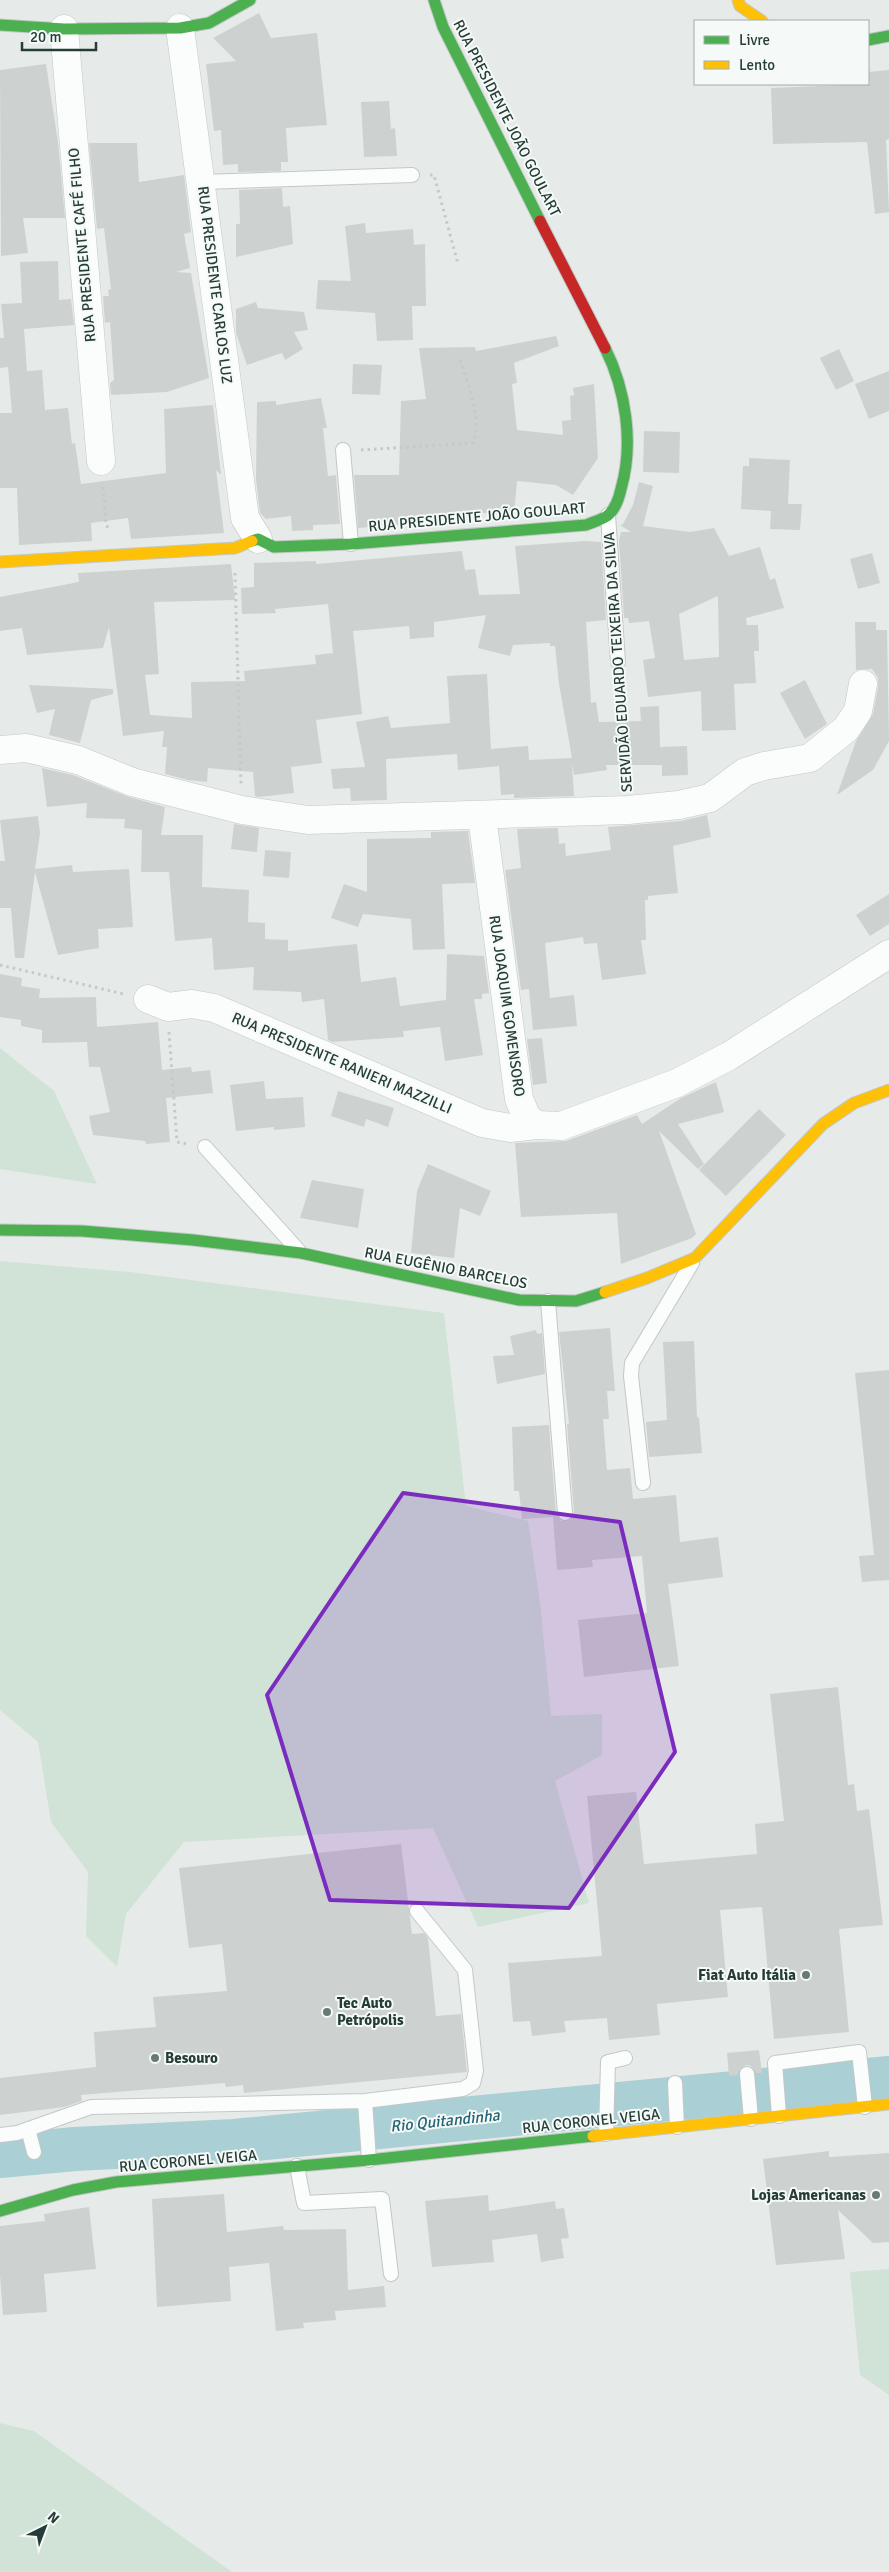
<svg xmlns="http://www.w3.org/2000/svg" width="889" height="2572" font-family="Signika,sans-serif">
<rect width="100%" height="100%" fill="#e6ebe9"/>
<path fill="#d1e3d6" d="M0,1048L54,1091L97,1184L0,1169Z
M0,1261L130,1272L444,1313L466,1506L528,1521L540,1603L551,1716L602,1714V1755L555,1781L589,1903L478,1927L433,1828L184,1842L126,1914L117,1967L86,1936L88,1872L51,1822L38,1742L0,1710Z
M889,2269V2395L860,2375L850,2272Z
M0,2423L34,2431L232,2572H0Z"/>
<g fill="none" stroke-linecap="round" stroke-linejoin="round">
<path stroke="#aacfd5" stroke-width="44" d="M0,2156L75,2149L234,2141L889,2078"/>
</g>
<path fill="#cdd2d0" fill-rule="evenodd" d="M259,13L271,38L317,33L327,125L286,128L288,162H281V171L238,172V164L223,165L221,130L214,131L206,64L236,61L213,38Z
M46,64L58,142L65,218H23L28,253L1,256L0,70Z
M889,70V139L886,140L889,212L875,214L867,142L773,144L771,88L870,84L868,72Z
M389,101L391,129L395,128L397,156L364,157L361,102Z
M89,143H137L139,182L184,175L191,232L184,234L190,268L176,272L191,273L209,378L167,392L111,395L110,383L114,380L110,322L105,323L103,296H109L108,290L111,289L104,228L97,229Z
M282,188L283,207L290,206L293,244L236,257V224H240L239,190Z
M365,223L366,233L413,229L414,245L425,244L426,306H412L413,340L377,341L375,313L316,309L318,280L351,281L345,226Z
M58,261L59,300L71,299L74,325L24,329L27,371L42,370L45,410L68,408L72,444L75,443L81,484L166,473L164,409L213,405L221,475L216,470L224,533L131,539L128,518L91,523L92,541L19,545L17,488H0V413H12L8,367L0,368V338H4L1,304L22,303L20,262Z
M256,302L258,308L304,312L308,330L294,332L303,349L285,360L282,353L247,365L236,333V309Z
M556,336L559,346L514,363L517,383L512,384L517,430L563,435L562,421L571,420L570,396L574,395L573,388L594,384L598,458L573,495L556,485L517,481L514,515L456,511L457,520L358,528L354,475H399L401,401L426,399L419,348L475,347L476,351Z
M839,349L854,381L836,390L820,358Z
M353,364L382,365L380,395L352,394Z
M889,371V411L869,419L855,384Z
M321,398L327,428H323L328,476L336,475L340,524L313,525V530L292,531L291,516L266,519L260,513L256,479L257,402L276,401V405Z
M644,431L680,432L679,473L643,472Z
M749,458L790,460L788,504H802L800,530L770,529L771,511L741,509L743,466H749Z
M639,482L653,486L643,526L690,532L714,528L729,556L760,547L770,580L775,578L784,608L746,618L747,625H758L759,651H754L756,683L734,684L736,730L702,731L701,691L648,697L643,660L655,658L649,621L629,623L628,618H624L619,541L621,532H631L620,525L623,524L633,505ZM718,596L719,657L684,660L679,614Z
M585,541L601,542L606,620L586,622L591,703L596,702L599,722L641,721L640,707L659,706L660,747L687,746L688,775L662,776V765H606L607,770L574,775L572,763L574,796L514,798V794L501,795L499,766L458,770L457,754L386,759L387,800L351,801L350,788L333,789L331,769L365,767L356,722L388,716L391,728L450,723L447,676L487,674L491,749L528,746L529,760L572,758L559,684L555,646H550V643L513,645L510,656L478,648L486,615L434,622V637L410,639L409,626L353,631L362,714L316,720L322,763L291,767L294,793L258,797L255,796L253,772L208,768L207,782L188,780L165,774L167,747H162L164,731L123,736L109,627L103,648L27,655L22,628L0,631V597L79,582L78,573L231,564L235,600L154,602L159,674L145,675L150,715L192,718L191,682L245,681L244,671L316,664L315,655L333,653L328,604L275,609L276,613L242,614L241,588L254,587V563L316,561V564L462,551L465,570L475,569L479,595L520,594L515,546Z
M872,553L880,583L858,589L850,559Z
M855,622H876V630H887L889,741L873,770L837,795L856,741L873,714L878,687V678L872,669L856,670Z
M805,680L827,724L805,739L780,693Z
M29,685L113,689V694L91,700L80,743L49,735L55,709L37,713Z
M42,768L73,775L126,796L165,807L161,835H203L202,887L249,890L248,922L265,923V939L288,940V951L357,944L361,982L396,977L400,1006L446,1000L447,954L484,956L489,993L482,994V999H474L483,1055L445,1061L440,1027L403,1031L404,1037L332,1042L328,1040L324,999L302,1002L301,992L253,990L254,967L214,970L212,938L175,941L169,872H141L142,830L124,828L125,819L86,818L87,803L47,807Z
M707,815L711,837L673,846L678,893L648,896V900H645L646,940H641L646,974L602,980L597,943L584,944L583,937L545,943L550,998L574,995L577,1026L533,1030L529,989L521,990L505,870L521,868L517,829L558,828L559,844L565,843L566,856L611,850L608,827L681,821Z
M38,816L40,833L35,869L72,865L73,872L129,869L133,927L98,929L99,948L58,955L35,872L24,958H15L11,908H0V861H5L0,820Z
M234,824L259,828L257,852L231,849Z
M468,831L475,883L442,884L445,949L413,950L411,919L363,914L358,927L331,918L344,884L367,892V839L431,838V832Z
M265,850L291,852L289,878L263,876Z
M889,894V924L870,936L856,915Z
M0,974L22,978L21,986L40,989L39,998L96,997L97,1027L158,1022L162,1070L191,1067L192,1072L210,1070L213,1093L166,1098L170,1142L146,1144L145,1141L93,1135L89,1116L110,1112L100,1067H89L87,1042L42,1043V1030L21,1026V1020L0,1017Z
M542,1038L547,1083L533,1085L527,1039Z
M264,1081L266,1099L303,1097L305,1127L274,1130V1127L236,1131L230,1085Z
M716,1082L724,1112L678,1124L704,1164L698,1169L659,1131L696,1234L692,1238L621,1264L617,1213L521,1217L515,1143L566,1141L637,1115L642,1124L681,1098Z
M338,1091L394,1108L388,1127L366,1119L364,1127L331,1116Z
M759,1109L786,1135L726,1196L699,1170Z
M428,1164L491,1191L480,1216L460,1208L454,1258L411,1253L417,1191Z
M312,1180L364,1189L358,1228L300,1218Z
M610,1328L615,1391H607L609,1419H603L607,1470L630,1468L633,1499L676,1495L680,1542L718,1537L723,1577L668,1584L679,1666L584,1677L578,1620L647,1613L642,1556L592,1560L593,1567L557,1570L553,1517L522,1519L519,1491H514L512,1427L549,1425L556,1514L561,1521L570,1520L574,1512L567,1424H569L559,1332Z
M536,1330L537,1334L542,1333L545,1374L497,1384L493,1356L514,1355L510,1336Z
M694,1341L697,1418L699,1417L702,1453L649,1457L646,1422L667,1420L663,1342Z
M889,1370V1580L862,1582L859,1556L874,1555L855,1373Z
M838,1687L848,1785L854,1784L857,1811L869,1809L883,1925L839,1929L849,2032L774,2039L762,1907L720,1910L728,1997L657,2004L660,2035L609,2040L607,2018L564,2021L566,2032L532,2036L530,2021L513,2022L508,1963L602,1956L587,1796L636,1792L644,1864L757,1854L755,1824L784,1821L770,1694Z
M401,1844L412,1934L424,1933L428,1938L436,2016L461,2014L467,2072L244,2093L243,2085L226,2087L225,2083L81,2095L82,2101L64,2107L0,2115V2078L96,2067L94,2032L156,2027L153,1997L227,1991L222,1944L189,1948L179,1868Z
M759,2050L762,2073H756L751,2066L746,2065L739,2070L738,2075L729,2076L727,2053Z
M829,2151V2157L889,2153V2242L873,2243L838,2210L845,2259L776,2265L763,2159Z
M224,2194L227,2232L283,2226L284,2230L346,2229L348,2290L384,2286L386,2307L335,2311L336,2320L303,2323L304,2328L276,2331L269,2263L229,2267L231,2301L157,2307L152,2199Z
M488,2195L489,2211L555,2201L556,2209L564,2208L569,2238L561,2239L564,2258L541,2262L537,2234L492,2240L494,2262L432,2267L425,2201Z
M89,2207L96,2269L44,2274L47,2312L3,2315L0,2275V2226L45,2221L44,2214Z"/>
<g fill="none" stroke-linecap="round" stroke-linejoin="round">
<g stroke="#c3c8c6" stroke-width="16">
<path id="lane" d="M201,182L412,175
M343,450L351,544
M608,515L618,662
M205,1147L298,1250
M548,1301L565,1513
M643,1483L631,1376L632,1363L692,1263
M747,2074L751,2119
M675,2083L677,2127
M365,2101L369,2160
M779,2116L775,2063L859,2052L865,2107
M28,2129L34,2152
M606,2134L608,2062L625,2058
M0,2135L17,2133L91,2107L365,2101L463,2089L473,2083L476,2071L465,1970L417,1911
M297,2166L304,2203L382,2199L391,2274"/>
</g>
<g stroke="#c3c8c6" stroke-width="29">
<path id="street" d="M180,28L245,518L258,539
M64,29L101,461
M0,750L26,748L78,760L132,782L242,810L308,820L628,810L679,805L710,798L745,772L764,766L810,758L846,729L858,711L863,684
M482,816L519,1099L527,1118L537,1125L561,1126L677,1083L729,1056L889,954
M148,999L168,1007L192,1004L214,1008L482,1123L510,1128L537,1125"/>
</g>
<g stroke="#c2c8c6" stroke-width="13">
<path id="fast" d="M434,0L443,27L540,221
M0,25L64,29L180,28L209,23L250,0
M868,40L889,36
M252,541L258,539L274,547L351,544L586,525C593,522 601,520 607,516C615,510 619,498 621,489C634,444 626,390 605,348
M0,1230L82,1231L193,1240L301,1253L519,1300L576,1301L605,1292
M0,2211L73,2190L116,2182L369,2160L593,2136"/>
</g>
<g stroke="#c2c8c6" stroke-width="13">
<path id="slow" d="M738,0L740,6L762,21
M0,562L235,548L252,541
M605,1292L647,1278L695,1258L823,1124L854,1103L889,1090
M593,2136L889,2104"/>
</g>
<g stroke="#c2c8c6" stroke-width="13">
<path id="jam" d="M540,221L605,348"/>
</g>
<path stroke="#c2cbc7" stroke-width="3" stroke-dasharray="2.5 4" stroke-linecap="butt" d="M430,175H434L458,264
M361,450L473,443C483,417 467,384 460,359
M103,487L106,525L109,529
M235,573L241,784
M619,681L626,784
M0,965L124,994
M169,1032L177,1142L187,1144"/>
<use href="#lane" stroke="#fbfcfc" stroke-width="14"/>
<use href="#street" stroke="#fbfcfc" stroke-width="28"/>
<use href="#fast" stroke="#4caf50" stroke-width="11"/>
<use href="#slow" stroke="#ffc107" stroke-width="11"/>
<use href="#jam" stroke="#c62828" stroke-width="11"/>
</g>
<path fill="#7b2cbf" fill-opacity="0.2" stroke="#7b2cbf" stroke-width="4" stroke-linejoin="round" d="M403,1493L620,1522L675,1752L569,1908L330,1900L267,1695Z"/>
<g fill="#697a75" stroke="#f5f9f7" stroke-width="2">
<circle cx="806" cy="1975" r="5"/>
<circle cx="327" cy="2012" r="5"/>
<circle cx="155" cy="2058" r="5"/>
<circle cx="876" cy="2195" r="5"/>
</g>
<g text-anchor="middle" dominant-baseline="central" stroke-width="4" stroke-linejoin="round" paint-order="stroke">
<g font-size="15" fill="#253d37" stroke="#f5f9f7">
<text transform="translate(507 118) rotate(63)">RUA PRESIDENTE JOÃO GOULART</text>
<text transform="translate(82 245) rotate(-95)">RUA PRESIDENTE CAFÉ FILHO</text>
<text transform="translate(215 285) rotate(83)">RUA PRESIDENTE CARLOS LUZ</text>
<text transform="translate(477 517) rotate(-5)">RUA PRESIDENTE JOÃO GOULART</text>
<text transform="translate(618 662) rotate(-94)">SERVIDÃO EDUARDO TEIXEIRA DA SILVA</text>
<text transform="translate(507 1006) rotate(82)">RUA JOAQUIM GOMENSORO</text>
<text transform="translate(342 1063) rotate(23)">RUA PRESIDENTE RANIERI MAZZILLI</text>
<text transform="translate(446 1268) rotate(11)">RUA EUGÊNIO BARCELOS</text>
<text transform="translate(591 2121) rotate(-6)">RUA CORONEL VEIGA</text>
<text transform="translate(188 2161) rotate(-5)">RUA CORONEL VEIGA</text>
</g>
<g font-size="15" font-weight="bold" fill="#253d37" stroke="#f5f9f7" text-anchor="end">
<text x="796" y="1975">Fiat Auto Itália</text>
<text x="337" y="2003" text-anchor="start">Tec Auto<tspan x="337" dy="17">Petrópolis</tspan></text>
<text x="165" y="2058" text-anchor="start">Besouro</text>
<text x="866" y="2195">Lojas Americanas</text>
</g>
<g font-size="16" font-style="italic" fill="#236575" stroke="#f5f9f7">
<text transform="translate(445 2121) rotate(-6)">Rio Quitandinha</text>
</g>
</g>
<rect x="694" y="20" width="175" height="65" fill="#f5f9f7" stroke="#a2aeaa"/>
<rect x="704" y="36" width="25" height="8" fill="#4caf50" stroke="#a2aeaa"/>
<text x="739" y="45" font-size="15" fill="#253d37">Livre</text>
<rect x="704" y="61" width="25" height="8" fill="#ffc107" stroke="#a2aeaa"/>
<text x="739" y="70" font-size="15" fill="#253d37">Lento</text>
<g transform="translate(45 2527) rotate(42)" stroke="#f5f9f7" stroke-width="4" paint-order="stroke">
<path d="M0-4L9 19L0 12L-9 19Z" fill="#253d37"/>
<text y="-8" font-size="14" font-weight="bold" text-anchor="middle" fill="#253d37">N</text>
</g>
<path d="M22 42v8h74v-8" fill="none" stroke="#253d37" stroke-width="2.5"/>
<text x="30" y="42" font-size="15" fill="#253d37" stroke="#f5f9f7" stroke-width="4" paint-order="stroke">20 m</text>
</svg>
